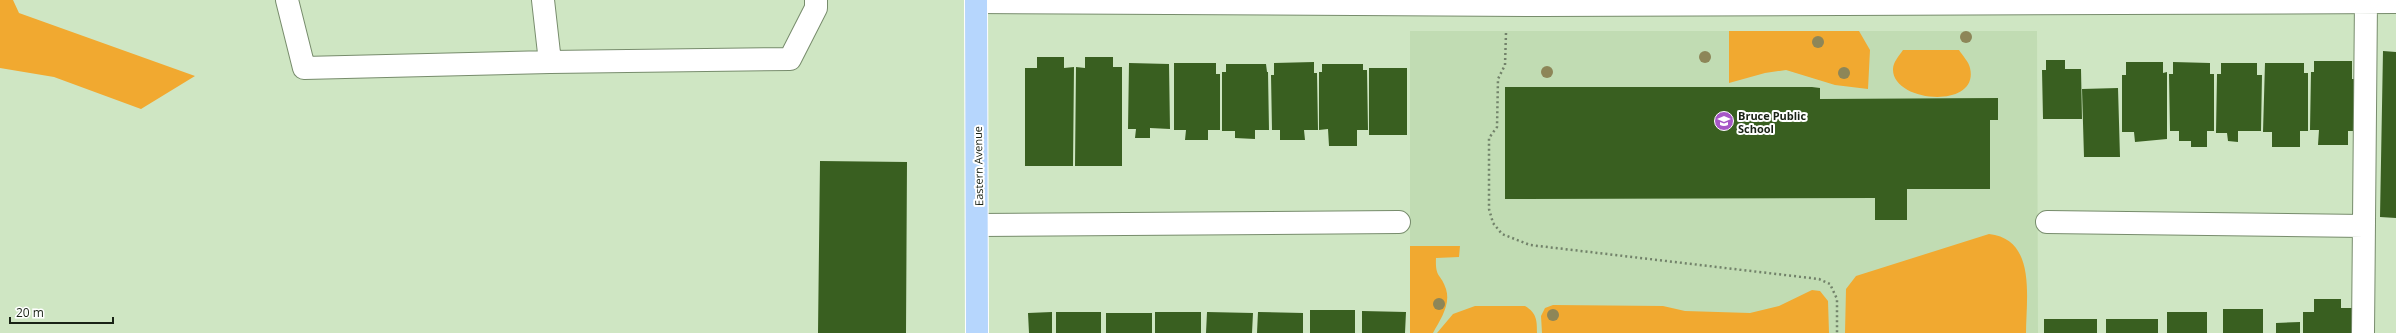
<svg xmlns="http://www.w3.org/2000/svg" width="2396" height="333" font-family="'Open Sans',sans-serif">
<rect width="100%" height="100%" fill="#cfe6c3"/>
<path fill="#c1dcb3" d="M1410,31H2037L2038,333H1410Z"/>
<path fill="#f1a930" d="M0,0H13L19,13L195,76L141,109L54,77L0,68Z
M1729,31H1859L1870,50L1868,89L1835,85L1786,70L1765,73L1729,83Z
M1903,50H1959C1962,55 1969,62 1970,68C1980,110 1892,103 1893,69C1893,62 1899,56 1903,50Z
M1989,234C2037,239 2026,299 2026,333H1845L1846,289L1856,276Z
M1410,246H1460L1459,257L1436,258C1435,279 1441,273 1446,289C1451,305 1440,320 1433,333H1410Z
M1812,290L1820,291L1828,301L1829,333H1542L1541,316L1545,308L1553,305L1663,306L1685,311L1750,313L1779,306Z
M1475,306H1525C1537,313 1537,321 1537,333H1437L1453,314Z"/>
<path fill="#395f20" d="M2383,51L2396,52V218L2380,217Z
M1037,57H1064V68L1074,67L1073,166H1025V68H1037Z
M1085,57H1113V67H1122V166H1075L1076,67L1085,68Z
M2046,60H2065V69H2081L2082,119H2043L2042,70H2046Z
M2314,61H2352V79H2357L2356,131H2348V145H2318L2319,130H2310L2311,72H2314Z
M1314,62V73H1317L1318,130H1304L1305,140H1280V130H1272L1271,75H1274V63Z
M2126,62H2163V73L2167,72V139L2135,142L2134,132H2122V75H2126Z
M2173,62L2210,63V74H2214V131H2207V147H2191V141H2179V131H2170L2169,74H2173Z
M1129,63L1169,64L1170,129L1150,128V138H1135L1136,129H1128Z
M1174,63H1216V74H1220V130H1208V140H1185L1186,130H1174Z
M2221,63H2257V75H2262L2261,131H2238V142L2228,141L2227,133H2216L2217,74H2221Z
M2265,63H2304V73H2308V131H2300V147H2272V132H2263Z
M1226,64H1266L1267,72H1268L1269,130H1255V139L1235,138V131H1222V72H1226Z
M1322,64H1363V70H1367L1368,130H1357V146H1329L1328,129L1319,130V72H1322Z
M1369,68H1407V135H1369Z
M1505,87H1812L1820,88V99L1998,98V120H1990V189H1907V220H1875V198L1505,199Z
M2118,88L2120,157H2084L2082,89Z
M820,161L907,162L906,333H818Z
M2314,299H2341V308H2352V333H2303V312H2314Z
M2223,309H2263V333H2223Z
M1310,310H1355V333H1310Z
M1362,311L1406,312L1405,333H1362Z
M1052,312V333H1029L1028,313Z
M1056,312H1101V333H1056Z
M1155,312H1201V333H1155Z
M1207,312L1253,313L1252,333H1206Z
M1258,312L1303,313V333H1257Z
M2167,312H2207V333H2167Z
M1106,313H1152V333H1106Z
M2044,319H2097V333H2044Z
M2106,319H2158V333H2106Z
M2300,322V333H2276V323Z"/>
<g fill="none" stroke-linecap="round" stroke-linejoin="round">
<g stroke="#778c6c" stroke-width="24">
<path id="minor" d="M287,0L304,68L550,62L543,0
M976,2L1540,5L2396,2
M550,62L790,59L816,8V0
M2047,222L2364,226
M978,225L1399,222
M2363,333L2366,0"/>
</g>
<g stroke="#fff" stroke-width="24">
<path id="major" d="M976,0L977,333"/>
</g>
<path stroke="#72826a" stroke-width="2.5" stroke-dasharray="2 3" stroke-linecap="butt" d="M1506,33L1505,65L1498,79L1497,127L1489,138V209L1493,223L1502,234L1530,245L1819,279L1830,284L1837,299V333"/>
<use href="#minor" stroke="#fff" stroke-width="22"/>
<use href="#major" stroke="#b6d6fd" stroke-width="22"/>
</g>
<g fill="#8d8658">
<circle cx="1966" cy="37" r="6"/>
<circle cx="1818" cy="42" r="6"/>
<circle cx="1705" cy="57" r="6"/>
<circle cx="1547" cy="72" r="6"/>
<circle cx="1844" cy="73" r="6"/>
<circle cx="1439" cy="304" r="6"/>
<circle cx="1553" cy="315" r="6"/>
</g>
<defs>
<g id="school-disc" transform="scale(1)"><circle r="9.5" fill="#a757c7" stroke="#fff"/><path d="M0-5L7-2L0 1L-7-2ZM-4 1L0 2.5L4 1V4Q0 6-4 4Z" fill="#fff"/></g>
</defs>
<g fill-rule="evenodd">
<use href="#school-disc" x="1724" y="121"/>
</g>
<g text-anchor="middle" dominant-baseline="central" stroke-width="4" stroke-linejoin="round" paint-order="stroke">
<g font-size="11" font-weight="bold" fill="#192215" stroke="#fff" text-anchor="start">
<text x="1738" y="115">Bruce Public<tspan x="1738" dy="13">School</tspan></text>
</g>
<g font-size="11" fill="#192215" stroke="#fff">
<text transform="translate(978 166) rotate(-91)">Eastern Avenue</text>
</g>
</g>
<path d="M10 317v6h103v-6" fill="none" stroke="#192215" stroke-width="2"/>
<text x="16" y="317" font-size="12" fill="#192215" stroke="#ffffff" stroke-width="3" paint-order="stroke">20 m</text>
</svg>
